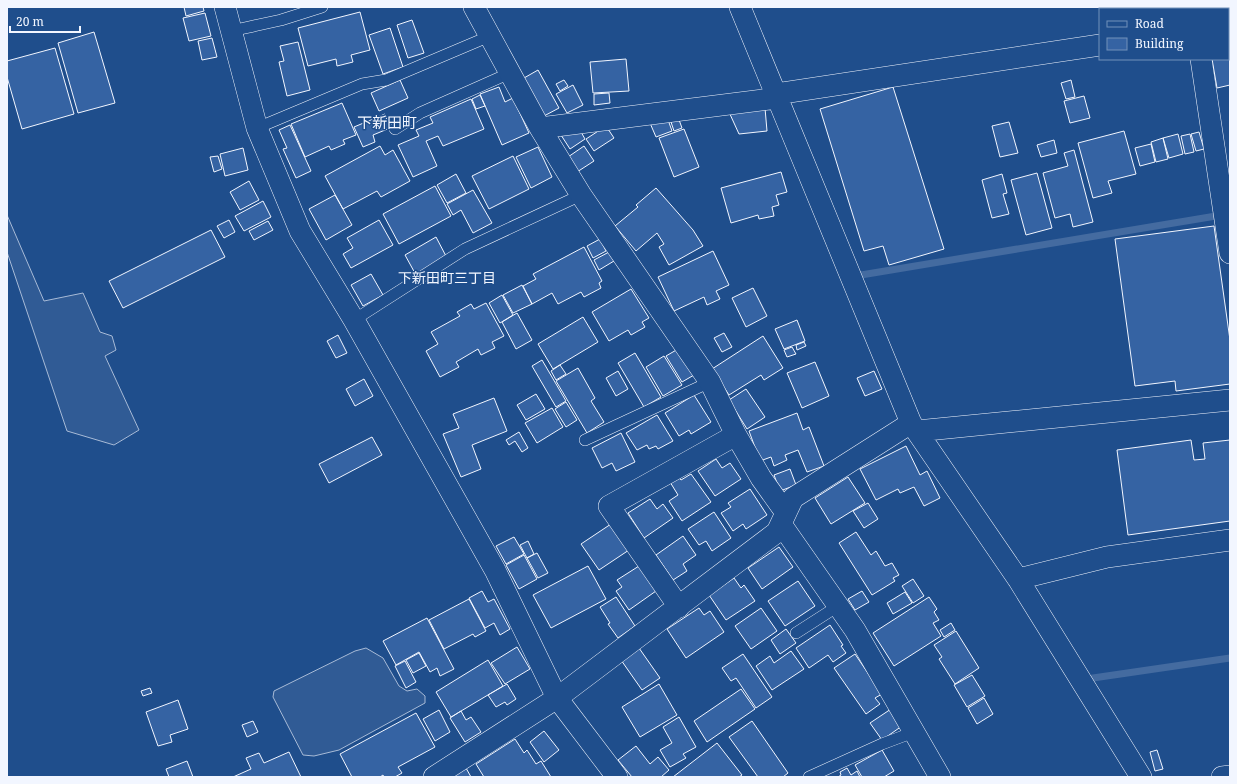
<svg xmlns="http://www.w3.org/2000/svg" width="1237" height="784" font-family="'Noto Serif','Noto Sans JP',serif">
<rect width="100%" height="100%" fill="#1f4e8c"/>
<path fill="#305b95" stroke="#a8bbd7" d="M7,215L44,301L83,293L100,332L112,336L116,350L105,356L139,430L114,445L67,431L7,252Z
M366,648L383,658L399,686L407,691L417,689L425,696V703L339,750L314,756L303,755L273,697L274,691L355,651Z"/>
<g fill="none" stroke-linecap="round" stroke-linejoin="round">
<path stroke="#446ba0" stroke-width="7" d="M861,275L1216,216
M1093,678L1230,658"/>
</g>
<path fill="#3563a3" stroke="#f2f6ff" d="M184,7H203L204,11L186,16Z
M360,12L370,50L351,55L353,62L337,66L336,59L308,66L298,28Z
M205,13L211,36L189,41L183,18Z
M412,20L424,53L408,58L397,25Z
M390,28L403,67L383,74L369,35Z
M94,32L115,103L78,113L58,43Z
M212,38L217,57L202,60L198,41Z
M1230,40V85L1217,88L1212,59H1228V41Z
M298,42L310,90L287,96L279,62L284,61L280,46Z
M55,48L74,114L22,129L7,77V61Z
M626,59L629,91L593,93L590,62Z
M538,70L559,108L544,116L524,78Z
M400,80L408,98L379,111L371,93Z
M564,80L568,86L560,91L556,84Z
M1071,80L1075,97L1066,99L1061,83Z
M573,85L583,105L567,113L556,94Z
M499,87L505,102L513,98L529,133L502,145L480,94Z
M893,87L944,249L889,265L883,246L864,251L820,109Z
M609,93L610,103L594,105V94Z
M480,95L485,106L476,109L472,99Z
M1084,96L1090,118L1070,123L1064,101Z
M471,99L484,129L443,146L438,136L426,141L437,166L413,177L398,145L419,136L416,130L433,123L430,117Z
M342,103L356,135L343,140L345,144L331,150L329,146L305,157L291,124Z
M765,108L767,131L739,134L729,112Z
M385,114L390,128L373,135L375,142L363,147L354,127Z
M667,117L672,131L656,137L650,123Z
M678,117L682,128L674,131L670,119Z
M1009,122L1018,153L1000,157L992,126Z
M290,125L311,171L296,178L283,149L287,148L279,130Z
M606,126L614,138L594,151L586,139Z
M684,129L699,167L674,177L659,138Z
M1124,131L1136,174L1108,181L1112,193L1093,198L1078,143Z
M581,132L585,139L570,149L561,135Z
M1199,132L1204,149L1196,151L1191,134Z
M1178,134L1183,154L1169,158L1163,138Z
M1190,134L1194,152L1185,154L1181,136Z
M1163,138L1168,159L1156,162L1151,142Z
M1054,140L1057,153L1041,157L1037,145Z
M1151,144L1155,162L1140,166L1135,148Z
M380,146L385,155L393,150L410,181L381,197L377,191L343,209L325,176Z
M584,146L594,161L577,172L568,157Z
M538,147L552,177L531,188L516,157Z
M243,148L248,170L225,176L220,154Z
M1074,150L1093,222L1073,227L1070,214L1055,218L1043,173L1068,166L1064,153Z
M218,156L222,169L214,172L210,157Z
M513,156L529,189L489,209L472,176Z
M781,172L787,192L776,195L779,205L772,207L774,216L759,219L758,215L731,223L721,188Z
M1037,173L1052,228L1026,235L1011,180Z
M456,174L466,193L447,203L437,185Z
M1002,174L1007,193L1003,194L1009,214L992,218L982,180Z
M249,181L259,200L240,210L230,192Z
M435,186L451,216L399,244L383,214Z
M656,188L693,230L703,246L669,265L659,247L664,244L657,233L636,251L615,226L638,207L636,205Z
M473,190L492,223L473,233L461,210L453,215L447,204Z
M335,195L352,225L326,240L309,209Z
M263,201L271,217L244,231L235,216Z
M229,220L235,232L224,238L217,226Z
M379,220L393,245L351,268L343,254L353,248L347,238Z
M268,221L273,230L254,240L249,231Z
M1214,226L1230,340V384L1176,391L1175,381L1135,386L1115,239Z
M211,230L225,257L123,308L109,281Z
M436,237L447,258L416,275L405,255Z
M600,239L606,251L593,258L587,246Z
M584,247L602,281L599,283L601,288L584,297L581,292L558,304L552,293L532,304L523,286L536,279L533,274Z
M713,251L729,285L716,291L720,299L707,305L704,297L674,311L658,277Z
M609,252L614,261L599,270L594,260Z
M371,274L383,295L363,306L351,285Z
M522,285L532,304L513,313L503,295Z
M753,288L767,316L746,327L732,298Z
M631,289L649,318L642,322L645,327L631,335L628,330L609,341L592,312Z
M502,295L513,315L500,323L489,303Z
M486,303L504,336L492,342L495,348L481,355L478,349L456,362L459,367L440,377L426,351L438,344L431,332L460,316L457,312L471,304L474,309Z
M517,313L532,340L516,349L502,322Z
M583,317L598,342L553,369L538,344Z
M797,320L805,341L784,349L775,329Z
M724,333L732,347L722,352L714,338Z
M338,335L347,353L336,358L327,341Z
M763,336L783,368L764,380L761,375L729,395L712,369Z
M804,342L806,346L797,350L796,345Z
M792,347L796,354L787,357L784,350Z
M678,349L694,375L682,382L666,356Z
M635,353L661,397L644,407L618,363Z
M664,356L682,385L663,396L646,367Z
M542,360L566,401L556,407L532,366Z
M815,362L829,396L802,408L787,373Z
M560,365L566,374L556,380L551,371Z
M578,368L595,398L591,401L604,422L587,433L556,381Z
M618,371L628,389L616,396L606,378Z
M874,371L882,389L865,396L857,378Z
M364,379L373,396L355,406L346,389Z
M746,389L765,417L747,429L729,400Z
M536,394L545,409L526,420L517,405Z
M694,395L711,422L691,434L689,430L679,436L665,413Z
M494,398L507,431L472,445L481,469L461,477L443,434L459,428L453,414Z
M566,402L577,420L566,427L555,409Z
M552,408L563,427L537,443L525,423Z
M797,413L803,430L809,427L824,466L807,472L798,450L785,455L787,460L774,466L771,457L760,461L749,431Z
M657,415L673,441L658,449L656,446L649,449L647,445L637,450L626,433Z
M519,432L528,448L522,452L515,441L509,445L506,440Z
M621,433L635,462L616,471L612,463L602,468L592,448Z
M372,437L382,455L329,483L319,464Z
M1191,440L1194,460L1205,459L1203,443L1230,440V521L1128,535L1117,450Z
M906,446L920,475L927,471L940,498L924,506L914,487L900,493L898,489L876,500L860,469Z
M716,459L722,468L730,463L741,479L715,496L698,471Z
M790,469L796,485L780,491L774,475Z
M691,474L711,502L682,521L669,501L678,495L670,482L678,476L681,480Z
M848,477L865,503L831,524L815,498Z
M750,489L767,515L746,529L743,524L733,531L721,513L731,507L728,503Z
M650,499L657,509L663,504L673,518L644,538L628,513Z
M868,503L878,519L864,528L853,511Z
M714,512L731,538L712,551L706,541L699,545L688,529Z
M611,524L629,550L599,570L581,544Z
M856,532L871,555L876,551L885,566L892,563L899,575L893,578L895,581L872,595L839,543Z
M683,536L696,555L683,564L687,571L673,580L656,555Z
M514,537L524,554L506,564L496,546Z
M528,541L534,554L527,558L520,545Z
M779,547L793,567L762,589L748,568Z
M537,553L548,573L538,578L527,558Z
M524,555L537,579L519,589L506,565Z
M588,566L606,599L551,628L533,595Z
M639,566L656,591L629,610L616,591L622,587L617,580Z
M734,578L741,588L744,585L755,601L726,620L709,595Z
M913,579L924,596L913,603L902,586Z
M798,581L815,606L785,626L768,601Z
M482,591L488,602L494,599L510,629L500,635L494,623L485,628L469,598Z
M862,591L869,602L855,610L848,599Z
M905,592L912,603L893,614L887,603Z
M616,597L635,626L618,638L608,624L610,623L600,607Z
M929,597L937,609L934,612L939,620L933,623L941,636L894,666L873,633Z
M469,599L486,631L475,637L473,634L444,649L429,620Z
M699,608L704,615L710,611L724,632L686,658L667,629Z
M761,608L777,631L751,649L735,626Z
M427,618L454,669L440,676L437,668L430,672L419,652L396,665L383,641Z
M951,623L955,630L944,637L940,630Z
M830,625L843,645L841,646L846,653L833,662L828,655L809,668L796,648Z
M786,629L796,643L780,654L771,640Z
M956,631L979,668L955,684L939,659L942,657L934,645Z
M517,647L530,669L505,684L491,663Z
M639,648L660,678L642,690L621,660Z
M791,651L804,669L772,690L756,666L770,656L774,663Z
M419,653L426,666L413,673L406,660Z
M743,654L772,697L756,708L736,678L731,681L722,668Z
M855,654L882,694L875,698L880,704L866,714L834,668Z
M488,660L503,686L451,717L436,692Z
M405,661L416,682L406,688L395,666Z
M972,675L985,696L967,707L954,685Z
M507,684L516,699L507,705L505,702L496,707L488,695Z
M659,684L677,715L640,737L622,707Z
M150,688L152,693L143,696L141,691Z
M741,689L755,709L707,742L694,721Z
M984,698L993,714L977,724L968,708Z
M178,700L188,729L170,735L172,742L158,746L146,712Z
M891,709L902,726L882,740L870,723Z
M439,710L450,732L435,741L423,719Z
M461,711L466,720L471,717L481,732L465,742L450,718Z
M416,713L435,747L398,767L402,773L395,777H384L383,775L380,777H352L340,754Z
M679,717L696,747L683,754L686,758L670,767L660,750L672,743L663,727Z
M253,721L258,732L247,737L242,725Z
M752,721L788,773L783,777H758L729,737Z
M544,731L559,750L544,762L530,742Z
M515,739L524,753L527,750L536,764L541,761L551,777H484L476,764Z
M717,743L742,775L739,777H673Z
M636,746L650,764L658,757L669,770L661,777H632L618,760Z
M882,750L894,771L884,777H862L855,765Z
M1157,750L1163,769L1155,771L1150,752Z
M289,752L301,777H233L251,769L246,758L259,753L264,763Z
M187,761L193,777H169L166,769Z
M466,768L471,777H452Z
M847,768L851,775L857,771L860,777H838L841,775L840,772Z"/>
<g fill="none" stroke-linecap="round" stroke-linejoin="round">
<g stroke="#f2f6ff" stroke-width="12">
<path id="service" d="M231,31L281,20L322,7
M257,128L362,84L386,80L490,36
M395,129L420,113L510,73
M354,320L465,249L581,195
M585,440L710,382
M796,633L838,606
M809,777L882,744L914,732"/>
</g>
<g stroke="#f2f6ff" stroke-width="22">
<path id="minor" d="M225,7L257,128L300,231L354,320L495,570L557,698L617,777
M474,7L540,128L581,195L710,382L736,435L761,478L786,513
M740,7L911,423L1018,579L1141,777
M1193,7V9
M1228,25H1230
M1201,59L1230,253
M776,94L1100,45
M540,128L778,98
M917,431L1230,400
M781,524L855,630L940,777
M1018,579L1107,557L1230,540
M679,607L609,506L736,435
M434,777L557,698L777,532L793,498L911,423
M1222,777L1230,776"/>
</g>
<use href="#service" stroke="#1f4e8c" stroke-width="11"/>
<use href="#minor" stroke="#1f4e8c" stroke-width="21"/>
</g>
<g text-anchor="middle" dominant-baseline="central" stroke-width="3" stroke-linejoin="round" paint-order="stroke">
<g font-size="14" fill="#f2f6ff" stroke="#1f4e8c">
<text x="447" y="277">下新田町三丁目</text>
</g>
<g font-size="15" fill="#f2f6ff" stroke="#1f4e8c">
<text x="387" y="122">下新田町</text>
</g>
</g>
<rect width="1237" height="784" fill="none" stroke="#f2f6ff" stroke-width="16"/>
<rect x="1099" y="8" width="130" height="52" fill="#1f4e8c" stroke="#7391ba"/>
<rect x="1107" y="21" width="20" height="6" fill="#1f4e8c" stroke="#7391ba"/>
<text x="1135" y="28" font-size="12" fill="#f2f6ff">Road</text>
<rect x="1107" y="38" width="20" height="12" fill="#3563a3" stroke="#7391ba"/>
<text x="1135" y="48" font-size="12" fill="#f2f6ff">Building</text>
<path d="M10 26v6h70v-6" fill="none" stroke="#f2f6ff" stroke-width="2"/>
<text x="16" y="26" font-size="12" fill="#f2f6ff" stroke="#1f4e8c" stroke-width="3" paint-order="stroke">20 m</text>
</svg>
